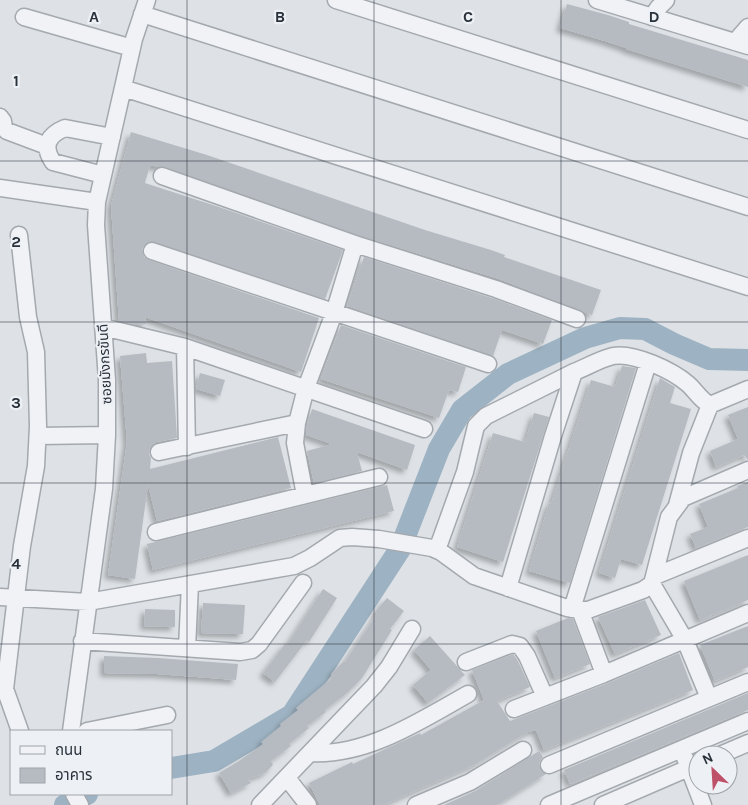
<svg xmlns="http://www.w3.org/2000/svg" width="748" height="805" font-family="Karla,'Noto Sans Thai',sans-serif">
<defs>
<filter id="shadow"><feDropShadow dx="-4" dy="4" stdDeviation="2.5" flood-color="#0004"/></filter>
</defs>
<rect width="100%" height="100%" fill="#dee2e6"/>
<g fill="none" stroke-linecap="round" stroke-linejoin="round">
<path stroke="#9db2c2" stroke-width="22" d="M171,768L214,761L292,715L400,549L439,449L462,410L508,374L585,338L620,328L645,329L674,344L709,359L748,360
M65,805L87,794"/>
</g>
<path fill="#b6bbc2" filter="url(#shadow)" d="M567,4L608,15L629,22V24L748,60V87L626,49V48L605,41L560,28Z
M131,132L207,155L425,230L491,250L505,255L504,257L601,290L592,315L499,279L358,235L165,167H158L150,165L145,183L219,207L343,250L325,299L155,242L146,243L142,248L144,257L149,260L319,318L301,372L145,317L146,324L136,325L119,321L111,206Z
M364,257L495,299L552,320L543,344L502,330L493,356L347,306Z
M341,325L466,367L458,392L449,390L439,418L321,379Z
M146,353L147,363L172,361L176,421L177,438L156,442L150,448L149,454L151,458L150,469L278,437L291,488L157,521L148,485L135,579L108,575L127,442L120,356Z
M622,366L636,368L570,583L529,571L549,503L551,504L591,380L615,387Z
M200,373L225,380L220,396L196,389Z
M660,378L675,387L670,403L691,409L642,565L621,559L615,578L599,573Z
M748,407V460L744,455L716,467L710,451L738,439L728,415Z
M312,409L415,445L407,470L357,452L362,471L314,483L307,451L332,444L306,435L307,425Z
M534,413L549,417L503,562L457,547L493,433L525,442Z
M748,482V527L696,548L690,534L708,527L699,504L738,488L737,486Z
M387,485L394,511L153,570L147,544Z
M748,555V600L700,620L684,581Z
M323,589L337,598L309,642L307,640L275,682L263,673L285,644L287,645Z
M387,598L404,611L390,629L392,630L362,678L347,693L325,710L326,712L307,726L309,728L289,744L291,746L271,761L273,765L265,773L248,779L251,783L231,793L219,773L239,761L263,744L261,742L281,726L280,724L298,710L296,708L334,676L331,674L344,661L345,662L377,614L375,612Z
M645,600L661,635L615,654L598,617Z
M203,603L245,605L243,634L201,633Z
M145,609L175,610V627L144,626Z
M568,618L573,619L590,664L555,678L536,631Z
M748,626V667L715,681L700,645Z
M430,636L465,675L428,703L413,685L431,670L414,650Z
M679,653L693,690L544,750L536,730L528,732L474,765L383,805H320L309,783L352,762L353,764L420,733L421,735L484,700L472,670L513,654L518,661L530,687L497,701L510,721L608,683Z
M104,656L158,658L238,664L236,680L157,674L104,673Z
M748,693V710L570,784L564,770Z
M539,751L543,757L539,763L540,768L546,774L497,805H444L475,791Z"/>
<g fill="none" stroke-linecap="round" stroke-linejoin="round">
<g stroke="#a4a9af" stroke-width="19">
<path id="minor" d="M336,0L748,130
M597,0L748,46
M142,14L748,207
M24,17L132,48
M652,17L658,8L666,0
M735,42L748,27
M123,88L748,287
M0,117L3,121L4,128L7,131L47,146
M103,175L53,162C42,146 48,135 65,128L112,137
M162,176L355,244L496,289L577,319
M0,188L97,202
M19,235L28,317L36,352L38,426L36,466L22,546L5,689L20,731
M152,251L488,364
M103,327L185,347L424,429
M185,347L187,447
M38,436L107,435
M159,452L297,423
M305,495L295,443L297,423L306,388L334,313L355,244
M677,505L691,453L710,405
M156,532L379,477
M437,550L465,472L476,426L486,416L574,372
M655,576L748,538
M652,584L685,640L709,698
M508,588L553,436L574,372C587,367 600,359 613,356C634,352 673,371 688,384C696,391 700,400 710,405L748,389
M0,597L88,602L294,566L310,558L340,538L352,537L379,539L432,548L441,552L474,576L567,608L580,610H588L643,590L652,584L669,517L683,498L748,470
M572,609L648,363
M580,610L604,674
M82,641L240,652L252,650L259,644L303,583
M187,648L190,584
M466,662L512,644L520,646L527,656L545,697
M514,709L604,674L748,613
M71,731L104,489L107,435V380L96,225L97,202L134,39L147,0
M87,731L167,715
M311,753C367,756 420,721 468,694
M720,755L748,743
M685,758L703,805
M549,765L748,682
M287,778L308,805
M74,794L80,805
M260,805L374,686L389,667L412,629
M416,805L470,782L523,750
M549,805L748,721
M603,805L698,764"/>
</g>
<use href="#minor" stroke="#f0f2f5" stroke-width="16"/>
</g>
<path fill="none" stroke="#29313b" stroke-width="1" stroke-opacity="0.55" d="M187,0V805M374,0V805M561,0V805M0,161H748M0,322H748M0,483H748M0,644H748"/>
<g text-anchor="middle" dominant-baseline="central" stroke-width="4.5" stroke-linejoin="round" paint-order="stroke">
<g font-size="14" fill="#29313b" stroke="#edf0f4">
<text transform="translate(105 364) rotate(-93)">ซอยมังกรขันดี</text>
</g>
</g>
<g font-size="16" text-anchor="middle" font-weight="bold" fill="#29313b" stroke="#edf0f4" stroke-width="4.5" stroke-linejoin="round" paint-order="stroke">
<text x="94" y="22">A</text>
<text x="280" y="22">B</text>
<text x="468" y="22">C</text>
<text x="654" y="22">D</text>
<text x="16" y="86">1</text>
<text x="16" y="247">2</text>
<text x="16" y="408">3</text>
<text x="16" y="569">4</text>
</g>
<rect x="10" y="730" width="162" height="65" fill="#edf0f4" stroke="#9fa4aa"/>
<rect x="20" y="746" width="25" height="8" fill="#f0f2f5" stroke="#9fa4aa"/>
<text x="55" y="755" font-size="15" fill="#29313b">ถนน</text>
<rect x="20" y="768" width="25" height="15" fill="#b6bbc2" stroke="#9fa4aa"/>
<text x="55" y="780" font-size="15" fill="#29313b">อาคาร</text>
<g transform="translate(713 770) rotate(335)"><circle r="24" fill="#edf0f4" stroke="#9fa4aa"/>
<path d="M0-4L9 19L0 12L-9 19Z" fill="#be5069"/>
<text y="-8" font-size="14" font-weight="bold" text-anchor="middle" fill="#29313b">N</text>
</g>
</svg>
